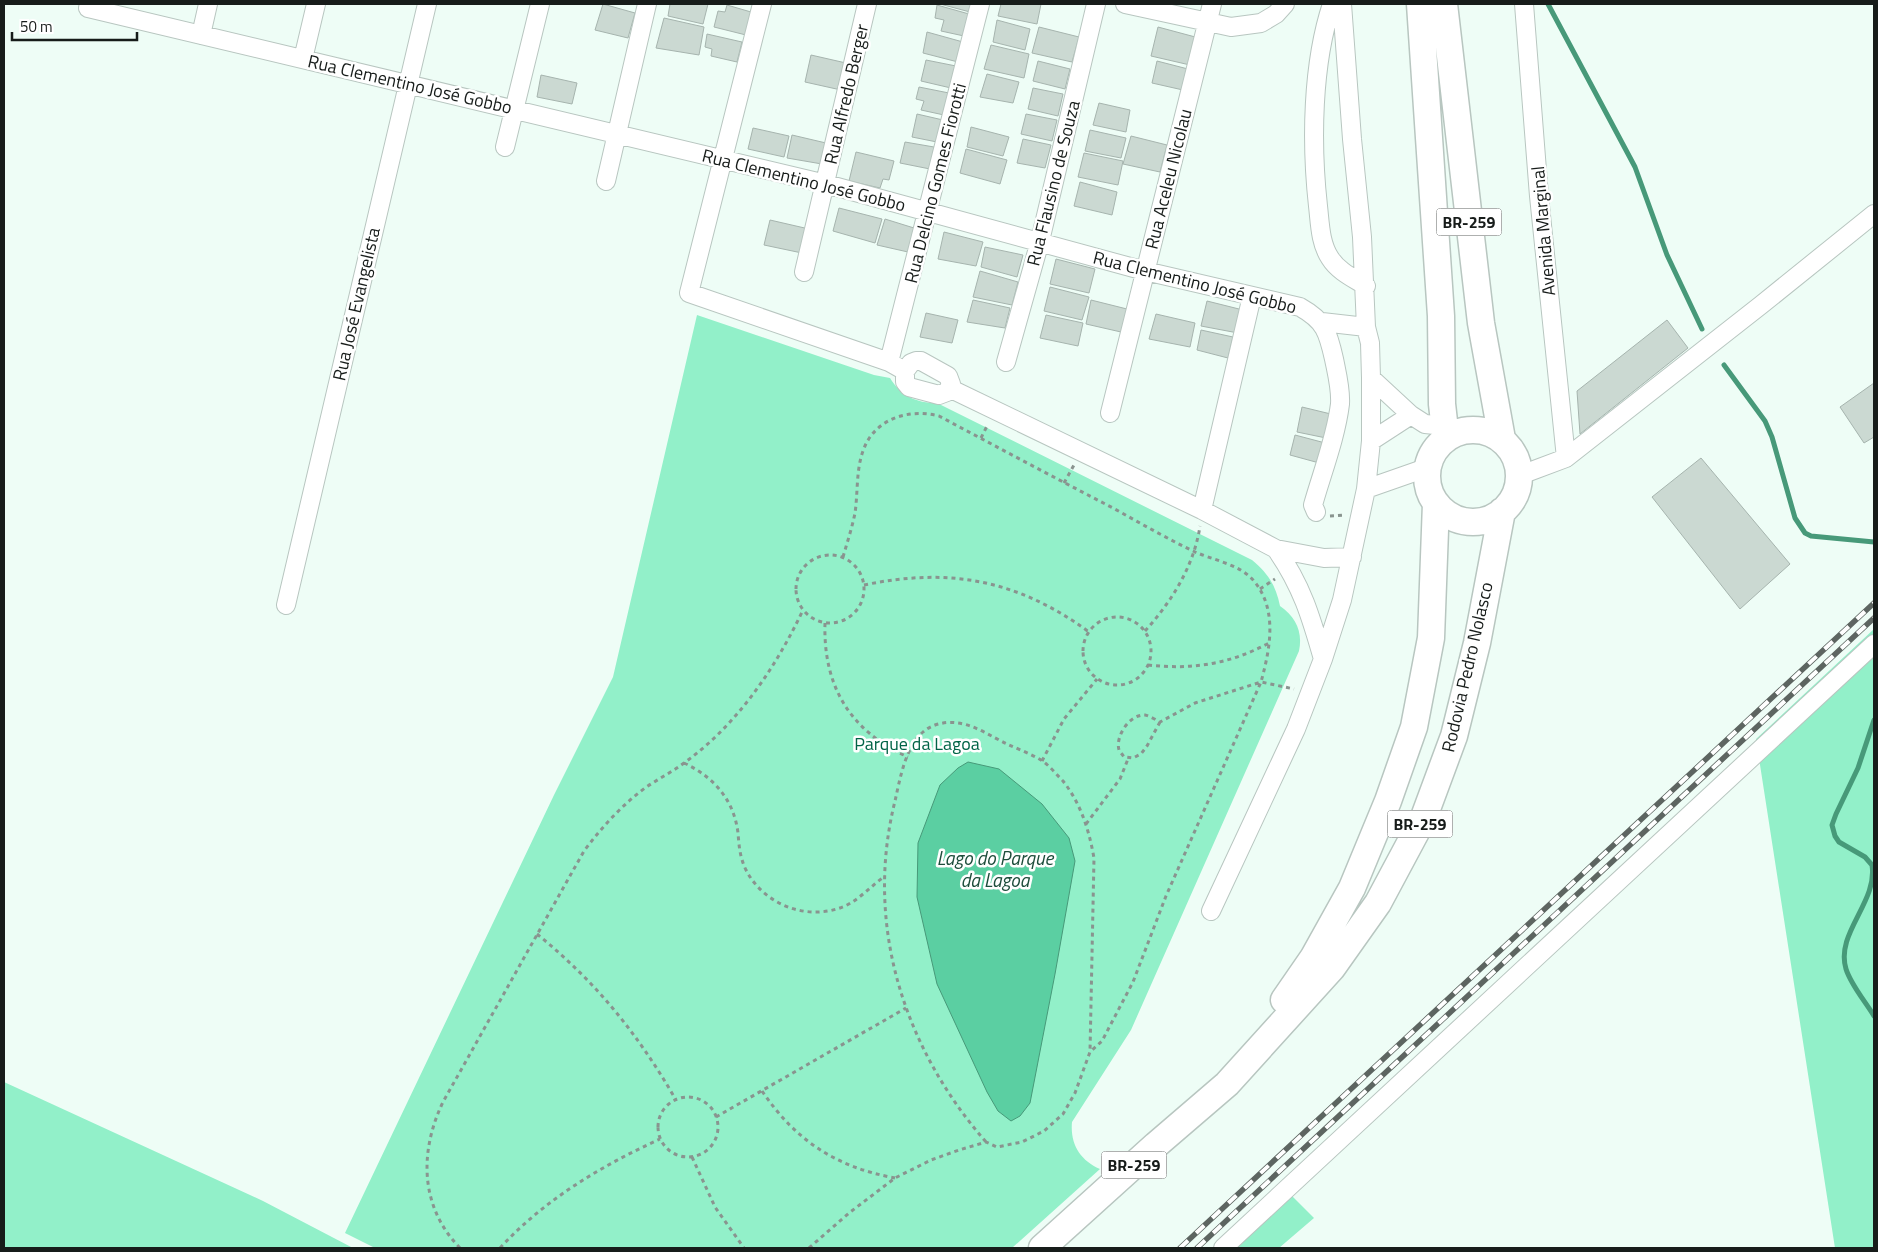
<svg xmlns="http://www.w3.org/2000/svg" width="1878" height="1252" font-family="'Titillium Web',sans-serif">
<rect width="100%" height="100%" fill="#eefdf6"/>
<path fill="#92f0c9" d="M697,315L874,375L890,378C901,396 916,403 937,403L1252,560C1268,573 1276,586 1280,606C1296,617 1303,632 1299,651L1131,1030L1072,1122C1070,1144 1080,1160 1100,1169L1012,1248H375L345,1233L554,795L613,677Z
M1874,629V1248H1835L1756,739Z
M4,1082L263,1201L353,1248H4Z
M1284,1188L1314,1218L1279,1248H1219Z"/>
<path fill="#5bcfa2" stroke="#479979" d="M968,762L999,769L1042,804L1069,838L1075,861L1055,974L1030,1103L1020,1116L1011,1121L998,1111L987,1092L937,984L917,897L918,843L940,785L958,768Z"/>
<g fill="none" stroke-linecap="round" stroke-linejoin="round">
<path stroke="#479979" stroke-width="5" d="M1548,4L1635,167L1667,255L1702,329
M1724,365L1765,421L1772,437L1795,518L1805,533L1811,536L1874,542
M1874,720L1858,768L1836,814L1832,825L1835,836L1839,842L1865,857L1872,865C1878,902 1835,933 1846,969C1851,985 1865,1001 1874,1016"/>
</g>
<path fill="#cbd9d2" stroke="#a6b4ae" d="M603,4L635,13L628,38L595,30Z
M670,4H708L703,24L668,16Z
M940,4H971L970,12Z
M1001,4H1041L1037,24L998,16Z
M727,5L751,12L746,35L714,27L718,11L725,12Z
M937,5L969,14L964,36L941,31L944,20L935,18Z
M664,18L704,27L699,55L656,48Z
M997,20L1030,29L1025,50L993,42Z
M1039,27L1079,37L1072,62L1032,53Z
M1158,27L1199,38L1190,65L1151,56Z
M927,32L963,42L958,62L923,53Z
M707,34L742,42L737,62L711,56L712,49L705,47Z
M991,45L1029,54L1024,78L984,69Z
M811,55L846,63L841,90L805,82Z
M926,60L956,66L951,88L921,81Z
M1038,61L1070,69L1065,89L1033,81Z
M1157,61L1188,69L1183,90L1152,83Z
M987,74L1019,82L1013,103L980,97Z
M541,75L577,83L572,104L537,97Z
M919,87L949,93L944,115L921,110L924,101L916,99Z
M1033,88L1063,94L1058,116L1028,109Z
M1099,103L1130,110L1126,132L1093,125Z
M917,114L943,120L937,142L912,137Z
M1026,114L1057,120L1052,141L1021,134Z
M971,127L1009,137L1003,156L967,147Z
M753,128L789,136L784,157L748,149Z
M1090,130L1126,138L1121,158L1085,151Z
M792,135L826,143L822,164L787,158Z
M1131,136L1167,145L1160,172L1123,164Z
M1023,139L1051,145L1045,168L1017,163Z
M905,142L934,147L930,169L900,163Z
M966,149L1007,160L1000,184L960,173Z
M856,152L894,161L889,180L883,179L880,188L849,181Z
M1084,153L1123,161L1118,185L1078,177Z
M1080,182L1117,192L1112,215L1074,206Z
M839,208L882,219L875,243L833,231Z
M885,219L914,228L908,252L877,245Z
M770,220L809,229L802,253L764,245Z
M944,232L983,242L976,266L938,259Z
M985,247L1023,255L1017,277L981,267Z
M1056,259L1095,269L1089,293L1050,284Z
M980,271L1018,282L1012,305L973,297Z
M1050,287L1089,297L1082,320L1044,311Z
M973,300L1010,308L1005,328L967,322Z
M1091,300L1127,309L1121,332L1086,324Z
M1207,301L1243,310L1238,333L1201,326Z
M926,313L958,320L952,343L920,337Z
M1156,314L1195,323L1190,347L1149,339Z
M1046,315L1083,323L1078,346L1040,338Z
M1667,320L1688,348L1580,434L1577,391Z
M1201,330L1233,337L1228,358L1197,350Z
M1874,383V437L1864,443L1840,407Z
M1302,407L1335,415L1331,439L1297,432Z
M1295,435L1329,444L1323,464L1290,455Z
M1701,458L1790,564L1740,609L1652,497Z"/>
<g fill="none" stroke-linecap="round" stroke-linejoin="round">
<g stroke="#b8c6c0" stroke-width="20">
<path id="minor" d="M90,4L88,8L826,184L1145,271L1300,307C1325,321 1328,332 1334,359C1337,374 1341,389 1340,404C1336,437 1322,473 1313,505L1316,512
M762,4L689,293L889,362L905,371
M1125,4L1231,27L1261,23L1276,14L1285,4
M1332,4C1312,64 1311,143 1318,206C1320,223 1320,243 1330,258C1338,271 1353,278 1366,286
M1524,4L1539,196L1566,458
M201,35L208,4
M303,59L316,4
M505,147L540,4
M606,181L647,4
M804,272L867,4
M1322,322L1366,327
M916,361H921L948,376L951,384L947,392L939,395L909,387L905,382V371L911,363Z
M889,362L980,4
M1006,362L1040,241L1096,4
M1371,378L1411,415L1425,424L1445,426
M949,388L1202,510L1276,549L1324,558L1352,557
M1110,413L1212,4
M1371,441L1411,415
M1518,476L1566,458L1761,305L1874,214
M1366,489L1426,468
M1202,510L1252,296
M1276,549C1302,586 1311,617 1323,659
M286,605L427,4
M1211,911L1296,729L1323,659L1342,600L1366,489L1371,441V378L1370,343L1366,327L1362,237L1352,139L1342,4
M1223,1248L1874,644"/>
</g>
<g stroke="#b8c6c0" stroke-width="29">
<path id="highway" d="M1420,4L1441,316L1442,404L1446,439
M1444,4L1481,323L1502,439
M1427 476a46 46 0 1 1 92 0a46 46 0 1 1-92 0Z
M1284,1000L1313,958L1352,888L1388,801L1414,727L1431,638L1436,503
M1042,1248L1156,1145L1227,1084L1332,968L1378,903L1424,817L1454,736L1477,643L1502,511"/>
</g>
<path stroke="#89948f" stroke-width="3" stroke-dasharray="4 4" stroke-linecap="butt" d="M981,438L988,424
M1064,483L1074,465
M1330,516L1344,515
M796 589a34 34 0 1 1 68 0a34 34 0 1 1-68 0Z
M843,557C847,543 852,528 855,513C858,493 856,470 863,451C874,419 908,408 939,416C997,447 1055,478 1113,508C1140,523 1166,538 1193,551C1212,560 1240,564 1254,581C1278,610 1270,649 1261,682L1166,896L1133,982L1102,1041L1090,1052
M864,585C950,567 1018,580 1089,632
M1260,589L1275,579
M1083 651a34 34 0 1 1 68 0a34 34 0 1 1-68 0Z
M825,623C823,686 850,731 908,757
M1145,631C1172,601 1194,566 1200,526
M1148,665C1192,670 1230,664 1269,643
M1160,722L1147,746L1141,754L1133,758L1124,757C1122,754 1120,752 1119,750C1115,736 1130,714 1145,715C1150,716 1156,720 1160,722L1195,703L1261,682L1294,689
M1042,761L1064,719L1097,679
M684,763C714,777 734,800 738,833C739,846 740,858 746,870C764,905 808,922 845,906C860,899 871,886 885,876
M1086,824L1120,779L1128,759
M537,934C596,982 638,1034 676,1100
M762,1091C796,1141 836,1167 895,1178
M658 1127a30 30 0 1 1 60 0a30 30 0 1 1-60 0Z
M716,1117L906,1008
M692,1157L715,1207L744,1248
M460,1248C420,1207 419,1152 443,1102L584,851C602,827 621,806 645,788C658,779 672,772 684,763C737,725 775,669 803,610
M500,1248C544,1200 601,1166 660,1139
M809,1248L849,1213L895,1178L931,1160L959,1150L986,1142L997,1147L1022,1142L1044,1131L1063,1114L1075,1093L1090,1052L1094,858C1089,830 1081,804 1063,781C1056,774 1049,765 1041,760C1031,754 1018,749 1007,744C992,737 975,725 958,723C946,721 932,724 923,732C905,748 900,779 895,801C864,925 904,1048 986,1142"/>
<use href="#minor" stroke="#fff" stroke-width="18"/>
<use href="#highway" stroke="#fff" stroke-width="26"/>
<g stroke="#5d6561" stroke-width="5.5">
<path id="rail" d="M1180,1248L1874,603
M1197,1248L1874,618"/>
</g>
<use href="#rail" stroke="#fff" stroke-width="4" stroke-dasharray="11" stroke-linecap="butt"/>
</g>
<g text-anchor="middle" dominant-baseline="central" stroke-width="5" stroke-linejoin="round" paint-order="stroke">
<g fill="#fff" stroke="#5d605f" stroke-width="1">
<rect x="1436.5" y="208.5" width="65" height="27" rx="4"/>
<rect x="1387.5" y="810.5" width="65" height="27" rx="4"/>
<rect x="1101.5" y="1151.5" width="65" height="27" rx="4"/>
</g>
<g font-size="16" font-weight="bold" fill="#171c1a">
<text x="1469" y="222">BR-259</text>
<text x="1420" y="824">BR-259</text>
<text x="1134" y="1165">BR-259</text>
</g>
<g font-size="18" fill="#171c1a" stroke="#fff">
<text transform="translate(410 84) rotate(13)">Rua Clementino José Gobbo</text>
<text transform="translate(846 94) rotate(-77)">Rua Alfredo Berger</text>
<text transform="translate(1168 179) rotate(-76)">Rua Aceleu Nicolau</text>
<text transform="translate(804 180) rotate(14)">Rua Clementino José Gobbo</text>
<text transform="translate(935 183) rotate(-76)">Rua Delcino Gomes Fiorotti</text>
<text transform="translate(1053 183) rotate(-76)">Rua Flausino de Souza</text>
<text transform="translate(1543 231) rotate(-95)">Avenida Marginal</text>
<text transform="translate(1195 282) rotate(14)">Rua Clementino José Gobbo</text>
<text transform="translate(356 304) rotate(-77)">Rua José Evangelista</text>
<text transform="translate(1467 667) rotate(-77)">Rodovia Pedro Nolasco</text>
</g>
<g font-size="18" fill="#006346" stroke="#fff">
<text x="917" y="743">Parque da Lagoa</text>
</g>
<g font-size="19" font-style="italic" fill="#1d4d3b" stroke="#fff">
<text x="995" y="857">Lago do Parque<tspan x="995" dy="22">da Lagoa</tspan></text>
</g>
</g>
<rect width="1878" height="1252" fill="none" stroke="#171c1a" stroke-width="10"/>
<path d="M12 32v8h125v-8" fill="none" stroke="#171c1a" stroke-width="2.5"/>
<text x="20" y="32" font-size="15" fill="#171c1a" stroke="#ffffff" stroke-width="4" paint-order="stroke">50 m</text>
</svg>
